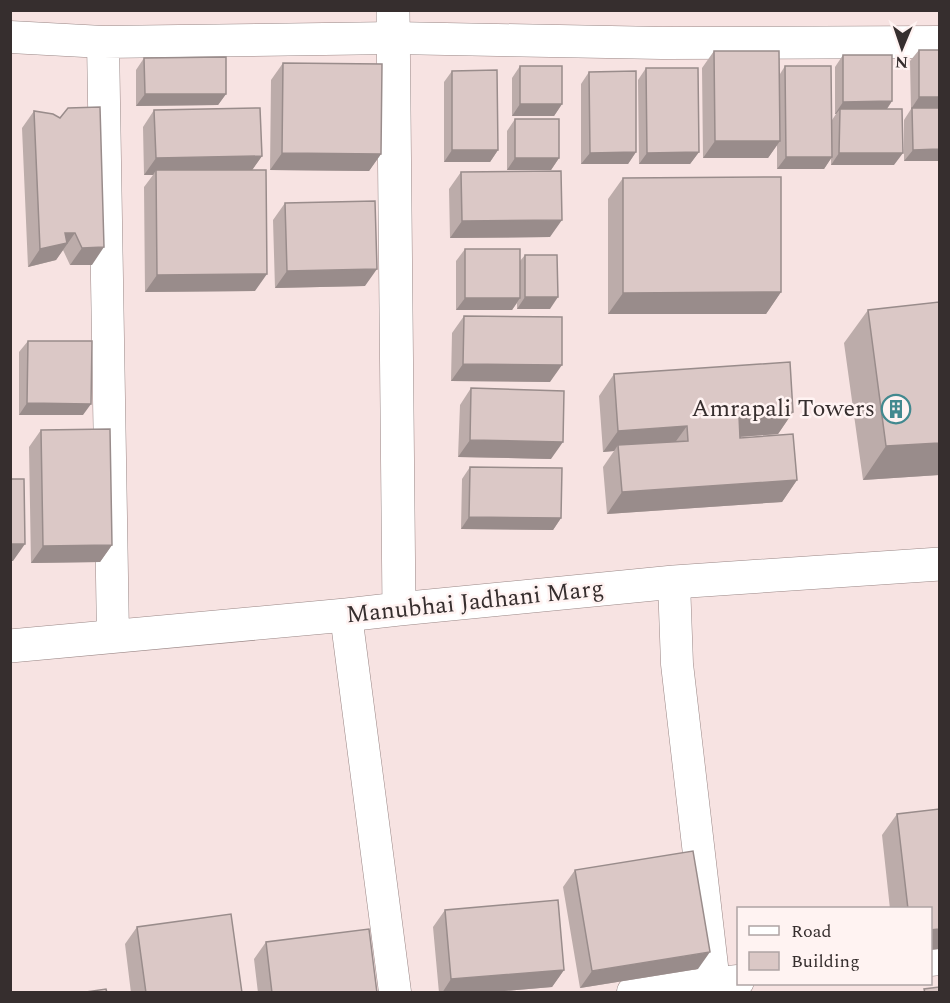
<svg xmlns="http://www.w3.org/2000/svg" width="950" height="1003" font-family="Spectral,serif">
<rect width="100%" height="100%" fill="#f7e3e2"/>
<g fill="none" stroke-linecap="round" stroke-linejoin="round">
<g stroke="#9a8786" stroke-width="33">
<path id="street" d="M10,37L103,42L394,38L662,43L940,42
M103,42L113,636
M674,582L677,664L715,992
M346,615L395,992
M930,960L940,959
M633,992L738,981"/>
</g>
<g stroke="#9a8786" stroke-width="34">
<path id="secondary" d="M393,10L399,609
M10,646L346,615L399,609L674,582L940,564"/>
</g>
<use href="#street" stroke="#fff" stroke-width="32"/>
<use href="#secondary" stroke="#fff" stroke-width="33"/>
</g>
<path fill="#bcacaa" d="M919,50L939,161H904V120L911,109L910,61Z
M714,51L780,74L785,66L832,120L836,114H835V67L843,55L892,101L887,109L894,165H831V158L824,169H777V145L768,158H703L702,68Z
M144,58L226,94L218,105L136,106V70Z
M283,63L381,154L369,171L270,170L271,80Z
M520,66L562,104L554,116H512V78Z
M646,68L699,152L690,164H639L638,80Z
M452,71L498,150L490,162H444V82Z
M589,72L636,152L628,164H581V84Z
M154,110L262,156L252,170L255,291L145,292L144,187L153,175H144L143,127Z
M34,111L92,265H70L63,250L56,260L28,267L22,128Z
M515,119L559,158L551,170H507V131Z
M461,172L550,237L450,238L449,189Z
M623,178L781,292L766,314H608V199Z
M285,203L365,286L275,288L273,220Z
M465,249L520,261L525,255L550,309H517V303L512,310H456V261Z
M939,302V475L863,480L844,343L868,310Z
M464,316L550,382L451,381L452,333Z
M28,341L83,415H19V352Z
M614,374L793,412L778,434L740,437V438L797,480L782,502L607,514L603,467L614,451L603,452L599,396Z
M471,388L551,459L458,457L460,405Z
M41,430L112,545L100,562L31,563L29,447Z
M470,467L561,518L553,530L461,529L462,479Z
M939,809V949L930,950V909H890L882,835L897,814Z
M575,870L698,969L580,988L563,887Z
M445,910L564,970L552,987L481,993H439L433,927Z
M137,927L242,993H131L125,944Z
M266,942L377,993H258L254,959Z"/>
<path fill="#998c8b" d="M145,94H226L218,105L136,106Z
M919,97H939V109H911Z
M892,101L884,113L840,109L836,114H835L843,102Z
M520,104H562L554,116H512Z
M715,141H780L768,158H703Z
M939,149V161H904L913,150Z
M452,150H498L490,162H444Z
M636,152L628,164H581L590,153Z
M699,152L690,164H639L647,153Z
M282,153L381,154L369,171L270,170Z
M839,153H903L894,165H831Z
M262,156L250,173L156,170L153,175H144L156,158Z
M786,157H832L824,169H777Z
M515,158H559L551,170H507Z
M562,220L550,237L450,238L462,221Z
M65,233H75L56,260L28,267L40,249Z
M104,247L92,265H70L82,248Z
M377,269L365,286L275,288L287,271Z
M267,274L255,291L145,292L157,275Z
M781,292L766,314H608L623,293Z
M525,297H558L550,309H517Z
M465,298H520L512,310H456Z
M463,364L562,365L550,382L451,381Z
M27,403L91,404L83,415H19Z
M793,412L778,434L724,438L739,416Z
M687,426L671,448L618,445L614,451L603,452L618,431Z
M470,440L563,442L551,459L458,457Z
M939,443V475L863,480L886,446Z
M797,480L782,502L607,514L622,492Z
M469,517L561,518L553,530L461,529Z
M10,544H25L13,561H10Z
M112,545L100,562L31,563L43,546Z
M939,929V949L930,950V930Z
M710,952L698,969L580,988L592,971Z
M564,970L552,987L481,993H442L451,979Z"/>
<path fill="#dbc8c6" stroke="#998c8b" stroke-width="1.5" d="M919,50H939V97H919Z
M714,51H779L780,141H715Z
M843,55H892V101L843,102Z
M226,57V94H145L144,58Z
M283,63L382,64L381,154L282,153Z
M520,66H562V104H520Z
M785,66H831L832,157H786Z
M646,68H698L699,152L647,153Z
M497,70L498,150H452V71Z
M636,71V152L590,153L589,72Z
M100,107L104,247L82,248L75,233H65L67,243L40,249L34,111L53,114L60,118L68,108Z
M260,108L262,156L156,158L154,110Z
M912,108H939V149L913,150Z
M840,109H902L903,153H839Z
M515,119H559V158H515Z
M156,170H266L267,274L157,275Z
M561,171L562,220L462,221L461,172Z
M781,177V292L623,293V178Z
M375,201L377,269L287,271L285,203Z
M465,249H520V298H465Z
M525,255H557L558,297H525Z
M939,302V443L886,446L868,310Z
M464,316L562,317V365L463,364Z
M28,341H92L91,404L27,403Z
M790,362L793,412L739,416L740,438L793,434L797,480L622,492L618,445L688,441L687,426L618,431L614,374Z
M471,388L564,391L563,442L470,440Z
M110,429L112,545L43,546L41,430Z
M470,467L562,468L561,518L469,517Z
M10,479H24L25,544H10Z
M939,809V929L930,930V909H908L897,814Z
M693,851L710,952L592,971L575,870Z
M558,900L564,970L451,979L445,910Z
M231,914L242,993H146L137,927Z
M369,929L377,993H272L266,942Z
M939,987V993H925L924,989Z
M106,989L107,993H79Z"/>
<defs>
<g id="building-ring" transform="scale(1.5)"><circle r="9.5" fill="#fff3f2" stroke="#42898f" stroke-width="1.5"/><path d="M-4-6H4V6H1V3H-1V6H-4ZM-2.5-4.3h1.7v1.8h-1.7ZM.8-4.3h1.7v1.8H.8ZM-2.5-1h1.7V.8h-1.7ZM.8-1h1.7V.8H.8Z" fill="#42898f"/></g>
</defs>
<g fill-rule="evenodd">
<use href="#building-ring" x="896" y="409"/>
</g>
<g text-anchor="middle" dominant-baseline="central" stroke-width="5" stroke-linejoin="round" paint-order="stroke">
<g font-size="24" fill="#362e2e" stroke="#fff3f2" text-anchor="end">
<text x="875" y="409">Amrapali Towers</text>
</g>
<g font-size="24" fill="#362e2e" stroke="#fff3f2">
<text transform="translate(475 602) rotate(-6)">Manubhai Jadhani Marg</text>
</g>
</g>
<rect width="950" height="1003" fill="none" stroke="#362e2e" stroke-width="24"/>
<rect x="737" y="907" width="195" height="78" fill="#fff3f2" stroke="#afa4a4" stroke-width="1.5"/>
<rect x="749" y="926" width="30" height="9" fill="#ffffff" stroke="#afa4a4" stroke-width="1.5"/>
<text x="791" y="937" font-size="18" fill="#362e2e">Road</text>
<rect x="749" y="952" width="30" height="18" fill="#dbc8c6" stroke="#afa4a4" stroke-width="1.5"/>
<text x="791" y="967" font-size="18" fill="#362e2e">Building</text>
<g transform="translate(902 48) rotate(182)" stroke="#fff3f2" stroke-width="4.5" paint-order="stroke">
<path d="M0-4.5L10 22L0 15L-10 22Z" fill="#362e2e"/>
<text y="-9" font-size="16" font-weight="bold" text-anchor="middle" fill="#362e2e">N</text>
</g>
</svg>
